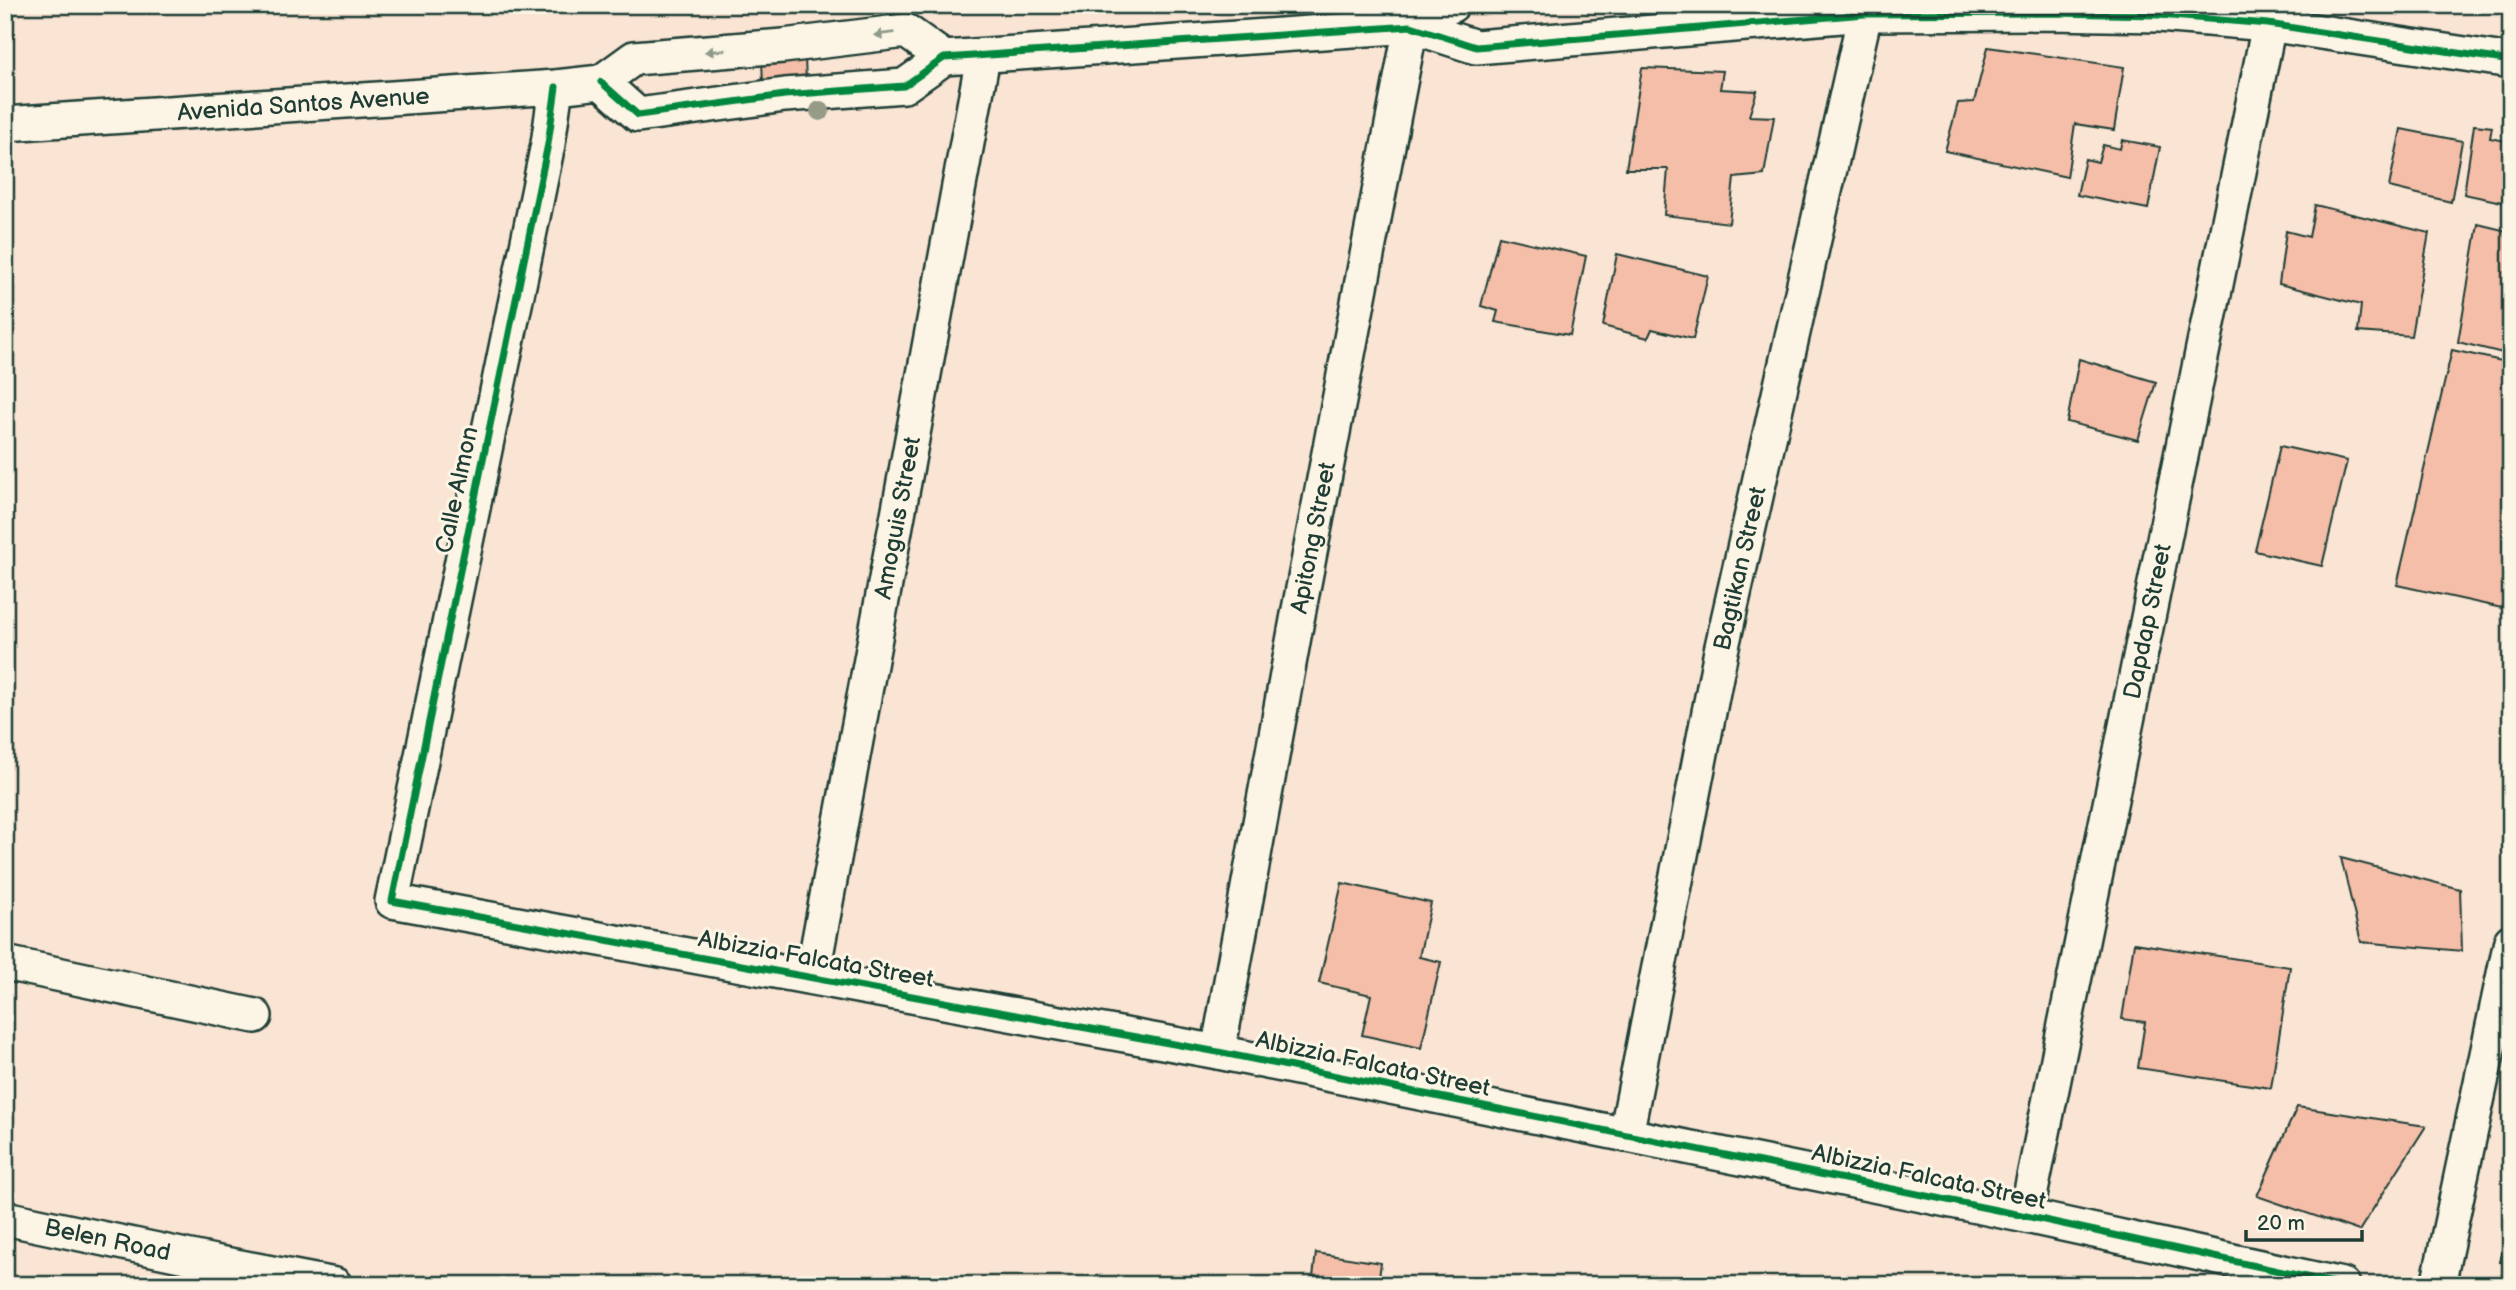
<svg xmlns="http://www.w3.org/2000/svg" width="2516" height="1290" font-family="'Balsamiq Sans',sans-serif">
<rect width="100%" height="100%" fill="#fae4d3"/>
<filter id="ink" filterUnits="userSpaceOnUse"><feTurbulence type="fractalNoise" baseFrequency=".0143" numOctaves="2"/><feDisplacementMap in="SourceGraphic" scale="14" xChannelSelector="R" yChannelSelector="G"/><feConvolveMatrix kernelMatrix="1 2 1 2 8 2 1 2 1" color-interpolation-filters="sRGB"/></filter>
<g filter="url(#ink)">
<path fill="#f5bea9" stroke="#1f3d34" stroke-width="2" d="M1988,47L2124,67L2114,130L2075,124L2067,177L1945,151L1958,103L1974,102Z
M805,58L806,81L763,84L762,61Z
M1642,68L1723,71L1720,89L1757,91L1749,116L1774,117L1764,175L1734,178L1729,223L1664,215L1668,169H1626Z
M2474,125L2492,127L2490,138L2511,142V204L2464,194Z
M2401,129L2462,141L2451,202L2389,187Z
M2122,140L2160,147L2148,209L2077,195L2085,159L2098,162L2103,145L2120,149Z
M2315,205L2429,233L2411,336L2358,332L2361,305L2279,284L2286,231L2309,237Z
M2478,224L2511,232V355L2458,342Z
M1499,236L1586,256L1570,335L1495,322L1498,311L1481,306Z
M1617,254L1708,276L1693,339L1652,329L1648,338L1603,326Z
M2452,350L2511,363V610L2397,585Z
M2079,359L2156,382L2138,440L2067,422Z
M2280,446L2347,461L2322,566L2255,551Z
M2341,858L2460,889L2462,951L2361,942Z
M1342,883L1431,903L1419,957L1441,962L1421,1048L1362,1035L1371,995L1319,983Z
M2134,943L2290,967L2271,1088L2138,1068L2145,1022L2122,1019Z
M2297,1107L2426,1126L2359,1231L2257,1196Z
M2511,1216V1264L2500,1262Z
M1316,1253L1381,1263L1378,1285H1312Z"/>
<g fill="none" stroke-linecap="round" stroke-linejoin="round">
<g stroke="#1f3d34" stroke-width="38">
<g id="street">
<path d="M1411,26L1452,5"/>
<path d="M601,82L638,115L785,95L904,86L944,58L1411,26L1476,47L1865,14L2050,13L2159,15L2268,24L2511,61"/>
<path d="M556,87L548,144L392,901L1218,1052L2026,1216L2343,1285"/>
<path id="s1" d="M5,124L556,87L601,82L634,58L783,46L906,31L944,58"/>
<path d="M5,963L255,1016"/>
<path id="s2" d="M812,977L983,57"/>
<path id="s3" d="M1218,1052L1297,620L1411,26"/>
<path id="s4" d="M1626,1135L1721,651L1867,5"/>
<path id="s5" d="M2026,1216L2273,5"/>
<path id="s6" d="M5,1218L214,1262L335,1285"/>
<path d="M2438,1285L2511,941"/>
</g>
</g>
<use href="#street" stroke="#fcf5e5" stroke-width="33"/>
<g stroke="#fcf5e5" stroke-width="11">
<path id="cycleway" d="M601,82L638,115L785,95L904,86L944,58L1411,26L1476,47L1865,14L2050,13L2159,15L2268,24L2511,61
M556,87L548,144L392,901L1218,1052L2026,1216L2343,1285"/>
</g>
<use href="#cycleway" stroke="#00873e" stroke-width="7"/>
</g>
<circle fill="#959b87" cx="820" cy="111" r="10"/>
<defs><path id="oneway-solid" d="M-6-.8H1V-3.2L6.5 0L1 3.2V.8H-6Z" transform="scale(1.75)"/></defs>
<g fill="#8e998c">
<use href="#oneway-solid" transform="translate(884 34) rotate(173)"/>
<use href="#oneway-solid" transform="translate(715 51) rotate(175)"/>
</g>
</g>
<g text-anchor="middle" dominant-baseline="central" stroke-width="6" stroke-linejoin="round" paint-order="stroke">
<g font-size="24" fill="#1f3d34" stroke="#fcf5e5">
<text stroke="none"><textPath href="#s1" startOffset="299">Avenida Santos Avenue</textPath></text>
<text transform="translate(457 490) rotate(-78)">Calle Almon</text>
<text stroke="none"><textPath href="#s2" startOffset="467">Amoguis Street</textPath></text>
<text stroke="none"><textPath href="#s3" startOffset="523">Apitong Street</textPath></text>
<text stroke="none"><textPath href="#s4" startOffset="578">Bagtikan Street</textPath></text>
<text stroke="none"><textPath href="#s5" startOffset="607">Dapdap Street</textPath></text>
<text transform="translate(816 959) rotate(10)">Albizzia Falcata Street</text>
<text transform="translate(1373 1064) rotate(12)">Albizzia Falcata Street</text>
<text transform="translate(1929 1177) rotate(12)">Albizzia Falcata Street</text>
<text stroke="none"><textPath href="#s6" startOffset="105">Belen Road</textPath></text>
</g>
</g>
<rect width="2516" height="1290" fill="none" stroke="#fcf5e5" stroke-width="28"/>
<rect x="14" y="14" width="2488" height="1262" fill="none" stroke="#1f3d34" stroke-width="2.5" filter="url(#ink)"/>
<path d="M2246 1230v10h116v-10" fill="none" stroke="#1f3d34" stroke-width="3.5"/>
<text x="2257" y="1230" font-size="21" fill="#1f3d34" stroke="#fcf5e5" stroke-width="5" paint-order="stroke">20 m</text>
</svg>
